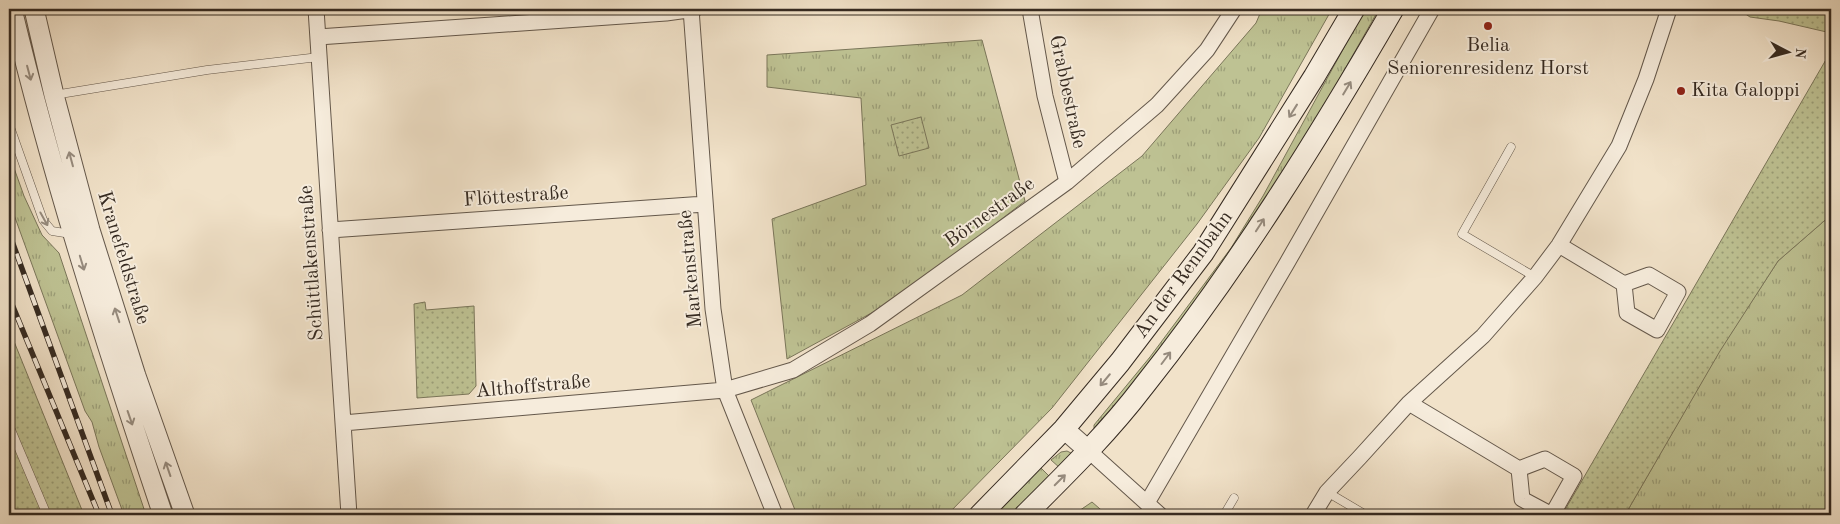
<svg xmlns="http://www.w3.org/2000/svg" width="1840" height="524" font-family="'Old Standard TT',serif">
<defs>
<pattern id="grass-tufts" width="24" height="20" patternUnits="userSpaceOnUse" patternTransform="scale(1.25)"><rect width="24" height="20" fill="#bec293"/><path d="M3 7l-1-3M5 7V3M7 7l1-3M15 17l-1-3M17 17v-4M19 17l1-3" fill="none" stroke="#9b9e78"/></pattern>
<pattern id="park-dots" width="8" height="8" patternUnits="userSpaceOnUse" patternTransform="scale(1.25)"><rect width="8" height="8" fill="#bec293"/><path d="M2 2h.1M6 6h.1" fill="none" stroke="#9b9e78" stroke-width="1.8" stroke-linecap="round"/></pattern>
</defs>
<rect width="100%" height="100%" fill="#f1e2c9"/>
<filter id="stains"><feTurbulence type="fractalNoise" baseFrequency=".004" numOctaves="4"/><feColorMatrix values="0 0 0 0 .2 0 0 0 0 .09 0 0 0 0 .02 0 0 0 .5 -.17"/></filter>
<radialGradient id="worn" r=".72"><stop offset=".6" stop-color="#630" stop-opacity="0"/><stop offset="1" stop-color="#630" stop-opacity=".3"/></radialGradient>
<path fill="url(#grass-tufts)" stroke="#7a765a" d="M1262,9H1332L1259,138L1197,224L1052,408L947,515H797L751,400L962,295L1142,156L1256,23Z
M1365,9H1379L1320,113L1265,205L1142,374L1094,428V425L1150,357L1231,248L1263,196Z
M982,40L1025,201L952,257L877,310L787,359L772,219L866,185L861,98L767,87V55Z
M9,154L24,196L42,235L59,253L146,515H124L99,447L92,422L85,411L9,201Z
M1831,215V515H1625L1720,350L1778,261Z
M1067,451L1071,453V456L1060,468L1051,460L1061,452Z
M1041,468L1051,478L1013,515H995Z"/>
<path fill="url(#park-dots)" stroke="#7a765a" d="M1738,9H1831V33L1779,21L1750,17Z
M1831,51V215L1778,261L1720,351L1625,515H1562Z
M921,117L929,148L899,156L891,125Z
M425,302L426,310L474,306L476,386L469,394L417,398L414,304Z
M9,329L84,515H9Z"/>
<path fill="#bec293" stroke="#7a765a" d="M1092,502L1107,515H1073Z"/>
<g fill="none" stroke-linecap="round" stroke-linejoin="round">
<g stroke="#64584b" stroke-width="9">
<path id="service" d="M54,95L207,70L319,57
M9,124L43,220L52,231L71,234
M1511,147L1462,234L1535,277
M9,425L47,515
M1327,492L1366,515
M1224,515L1234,498"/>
</g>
<g stroke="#64584b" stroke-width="17">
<path id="minor" d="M316,9L349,515
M691,9L713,309L725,390L775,515
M1030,9L1045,96L1067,182
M318,37L666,13L695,9
M330,230L705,204
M1559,245L1624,284L1627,313L1657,330L1678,292L1649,275L1624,284
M1409,403L1519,469L1522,499L1552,515L1574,476L1545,459L1519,469
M343,423L725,390L793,370L870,324L1067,182L1157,105L1207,50L1234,9
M1089,451L1160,515
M1147,503L1287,263L1432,9
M1313,515L1327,492L1360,457L1409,403L1483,336L1535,277L1559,245L1619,146L1646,79L1669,9"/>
</g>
<g stroke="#64584b" stroke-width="21">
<path id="tertiary" d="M12,9C53,180 107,348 163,515
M34,9L54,95L90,230L136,376L185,515
M1064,429L1089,451"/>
</g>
<g stroke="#352a21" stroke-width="23">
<path id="secondary" d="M980,515L1064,429L1120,362L1203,253L1314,77L1354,9
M1025,515C1066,474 1108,433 1143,387C1237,269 1317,140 1393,9"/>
</g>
<use href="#service" stroke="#f6ecdc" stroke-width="8"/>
<use href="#minor" stroke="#f6ecdc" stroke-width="15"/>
<use href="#tertiary" stroke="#f6ecdc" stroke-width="19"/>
<use href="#secondary" stroke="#f6ecdc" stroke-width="21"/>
<g stroke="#352a21" stroke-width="5.5">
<path id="rail" d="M9,233L112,515
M9,297L99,515"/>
</g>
<use href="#rail" stroke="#f6ecdc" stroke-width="4" stroke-dasharray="11" stroke-linecap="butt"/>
</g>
<defs><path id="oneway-shaft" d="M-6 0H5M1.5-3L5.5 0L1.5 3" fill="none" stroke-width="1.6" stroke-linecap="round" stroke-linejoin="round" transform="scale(1.25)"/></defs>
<g stroke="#968b7e">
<use href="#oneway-shaft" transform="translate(29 73) rotate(75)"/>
<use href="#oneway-shaft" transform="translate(1347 88) rotate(-59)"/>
<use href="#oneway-shaft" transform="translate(1293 111) rotate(122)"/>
<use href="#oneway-shaft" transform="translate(71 159) rotate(-105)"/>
<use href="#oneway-shaft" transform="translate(44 219) rotate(61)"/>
<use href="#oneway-shaft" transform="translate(1260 225) rotate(-57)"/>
<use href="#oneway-shaft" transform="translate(82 263) rotate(73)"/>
<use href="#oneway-shaft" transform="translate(117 315) rotate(-108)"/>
<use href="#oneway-shaft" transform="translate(1166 358) rotate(-53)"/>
<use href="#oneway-shaft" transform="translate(1105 380) rotate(130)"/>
<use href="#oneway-shaft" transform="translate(130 418) rotate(71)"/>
<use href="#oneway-shaft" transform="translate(168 469) rotate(-109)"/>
<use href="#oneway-shaft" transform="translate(1060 480) rotate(-45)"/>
</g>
<g fill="#8f2418" stroke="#f6ecdc" stroke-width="2">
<circle cx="1488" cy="26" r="5"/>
<circle cx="1681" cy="91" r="5"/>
</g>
<g text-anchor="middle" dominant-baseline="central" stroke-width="4" stroke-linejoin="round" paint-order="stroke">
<g font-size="20" fill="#352a21" stroke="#f6ecdc">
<text x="1488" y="46">Belia<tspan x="1488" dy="23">Seniorenresidenz Horst</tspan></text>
<text x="1691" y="91" text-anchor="start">Kita Galoppi</text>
</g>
<g font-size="20" fill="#352a21" stroke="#f6ecdc">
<text transform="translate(1067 92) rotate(78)">Grabbestraße</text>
<text transform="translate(516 197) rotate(-4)">Flöttestraße</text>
<text transform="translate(990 213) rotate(-36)">Börnestraße</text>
<text transform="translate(123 258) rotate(73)">Kranefeldstraße</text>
<text transform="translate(312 263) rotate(-94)">Schüttlakenstraße</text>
<text transform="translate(691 269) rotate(-95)">Markenstraße</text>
<text transform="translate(1184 275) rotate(-54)">An der Rennbahn</text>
<text transform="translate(533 387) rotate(-5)">Althoffstraße</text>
</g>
</g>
<rect width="1840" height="524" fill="none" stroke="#f1e2c9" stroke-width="30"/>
<rect x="10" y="10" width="1820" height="504" fill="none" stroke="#352a21" stroke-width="2.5"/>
<rect x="15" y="15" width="1810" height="494" fill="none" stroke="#352a21"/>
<g transform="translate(1788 52) rotate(96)" stroke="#f6ecdc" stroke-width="4" paint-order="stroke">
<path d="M0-4L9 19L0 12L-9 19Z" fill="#352a21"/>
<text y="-8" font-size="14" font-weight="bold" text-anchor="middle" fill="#352a21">N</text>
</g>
<rect width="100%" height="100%" filter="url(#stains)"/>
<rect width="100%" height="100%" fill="url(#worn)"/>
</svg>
